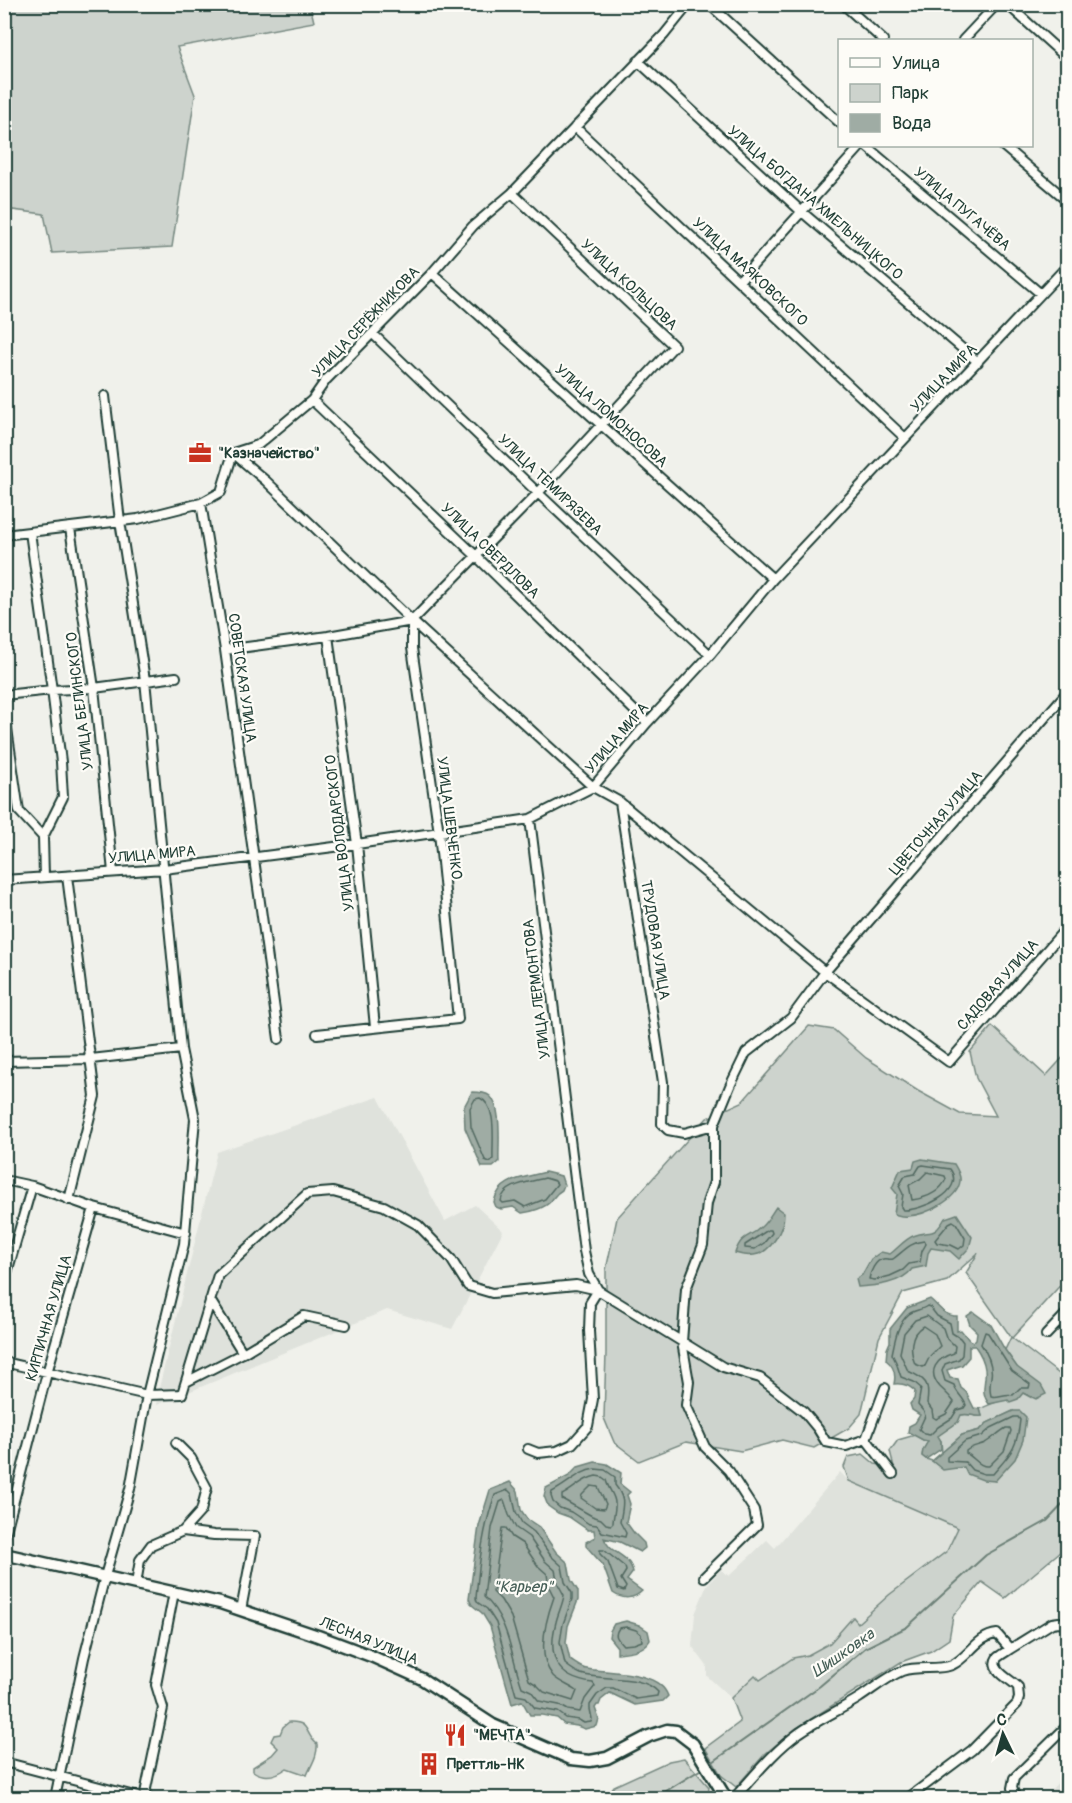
<svg xmlns="http://www.w3.org/2000/svg" width="1072" height="1803" font-family="Pangolin,sans-serif">
<rect width="100%" height="100%" fill="#f0f1eb"/>
<filter id="ink" filterUnits="userSpaceOnUse"><feTurbulence type="fractalNoise" baseFrequency=".0167" numOctaves="2"/><feDisplacementMap in="SourceGraphic" scale="12" xChannelSelector="R" yChannelSelector="G"/><feConvolveMatrix kernelMatrix="1 2 1 2 8 2 1 2 1" color-interpolation-filters="sRGB"/></filter>
<g filter="url(#ink)">
<path fill="#dfe2dc" d="M378,1097L445,1221L475,1205L503,1231L452,1329L387,1310L157,1405L159,1388L217,1152Z
M840,1472L849,1481L958,1528L947,1551L889,1595L857,1624L853,1618L830,1643L808,1655L793,1658L760,1680L754,1675L731,1698L707,1676V1666L692,1646L695,1614L707,1585L721,1570L729,1576L767,1540L775,1548Z
M1067,1772V1798H1044Z"/>
<path fill="#cdd3cd" stroke="#768880" stroke-width="1.5" d="M5,4L310,5L314,22L177,47L195,95L172,247L52,253L44,214L5,209Z
M809,1026L834,1030L866,1058L918,1091L960,1114L996,1116L976,1078L970,1052L992,1026L1046,1076L1067,1053V1278L1012,1338L1067,1380V1546L1005,1598L982,1582L953,1616L949,1639L931,1651L901,1662L795,1729L765,1754L736,1787L721,1775L705,1748L740,1722L731,1698L755,1675L760,1680L793,1658L808,1655L830,1643L853,1617L858,1623L889,1595L947,1551L958,1528L849,1481L844,1467L848,1457L863,1454L875,1464L894,1467L890,1451L898,1440L915,1435L923,1440L929,1441L923,1450L922,1456L926,1459L932,1461L943,1469L964,1467L995,1481L1003,1470L1013,1411L987,1423L980,1430L962,1435L942,1453L941,1441L937,1436L942,1431L952,1426L961,1415C970,1413 973,1417 982,1416L980,1409C993,1402 1008,1399 1023,1393L1030,1397L1017,1367L1005,1350L1011,1337L966,1273L978,1253L947,1281L903,1293L879,1338L861,1414L849,1428L814,1448L782,1440L741,1451L686,1442L639,1461L614,1442L604,1418L606,1353V1270L617,1218L707,1118L742,1102Z
M289,1722C311,1721 304,1734 317,1744C318,1756 311,1765 307,1775L287,1768C276,1776 265,1779 253,1771V1767L272,1755L278,1748L271,1741L274,1735L280,1734L283,1727Z
M684,1758L709,1787L708,1796L703,1798H605L614,1786L669,1761Z"/>
<path fill="#9faca4" stroke="#6c8077" stroke-width="1.5" d="M472,1092C478,1092 485,1092 490,1096C503,1108 498,1147 499,1162L493,1167H482L465,1128L464,1107Z
M922,1159L954,1164C957,1169 961,1175 960,1181C958,1200 925,1215 908,1216C903,1217 898,1215 894,1214L897,1194L892,1188L900,1170L913,1168L915,1161Z
M545,1172L561,1176L564,1185L562,1190C556,1193 555,1196 551,1201C545,1208 531,1212 522,1213L513,1207L501,1209L496,1207L494,1202C499,1178 525,1178 545,1172Z
M776,1207L784,1213C784,1229 771,1253 754,1255C748,1256 741,1255 735,1253C742,1233 749,1239 761,1227C767,1222 771,1214 776,1207Z
M957,1214L972,1237L969,1248L959,1259L950,1251L931,1248L928,1253L926,1266L912,1269C901,1284 875,1286 858,1287L856,1279L862,1275L871,1259L881,1252L890,1254C898,1248 904,1240 913,1236C931,1229 933,1239 945,1218Z
M930,1299C939,1306 943,1316 957,1316V1331L961,1330L969,1340L973,1342L976,1339L977,1332L970,1325L967,1316L973,1312L991,1325L1005,1350L1017,1367L1041,1385L1046,1394L1036,1399L1023,1393L1018,1399L1010,1402L1008,1400L989,1404C979,1391 987,1382 985,1369C984,1361 980,1353 975,1346H969V1357L962,1365L947,1370L950,1378L958,1379L961,1388L966,1392L974,1408L980,1409L982,1416C974,1417 969,1413 961,1415L958,1422L938,1436L941,1441V1449L926,1459L922,1456L923,1450L928,1441L923,1440L908,1432L909,1426L915,1423L920,1415L912,1410L910,1404L914,1399L915,1391C909,1385 903,1383 894,1384C896,1375 894,1366 886,1360L887,1349L890,1342V1329L907,1308Z
M1013,1411H1020L1026,1417L1023,1440L1015,1459L995,1481L983,1480L967,1474L964,1467L943,1470L932,1461L962,1435L980,1430L987,1423Z
M595,1462L607,1464L621,1473L620,1484L630,1492L627,1495L630,1504L626,1522L634,1533L644,1543L645,1548L640,1552L620,1542L604,1538C609,1554 629,1553 633,1572L627,1580L642,1591C634,1599 623,1600 613,1593L603,1565L586,1546V1542L595,1537L594,1530H588L569,1517L558,1513L548,1506L544,1496L546,1488L569,1476L578,1467Z
M510,1482L518,1491L521,1510L527,1519L539,1527L556,1552L568,1563L571,1580L578,1591V1600L568,1626L566,1643L570,1660C575,1663 581,1668 587,1669C609,1673 659,1670 668,1696L663,1701L635,1705L610,1693L601,1700L599,1705H597L595,1708L599,1719L597,1726L585,1729L577,1726L564,1724L557,1718L542,1715H530L522,1701L512,1704L490,1626L482,1613L472,1605L469,1599L479,1526L490,1490Z
M626,1621L639,1625L648,1631L650,1640C644,1651 629,1652 617,1653V1647L609,1637L610,1631L614,1624Z"/>
<g fill="none" stroke-linecap="round" stroke-linejoin="round">
<path stroke="#526961" stroke-width="1.5" d="M480,1098C498,1106 492,1142 493,1159L490,1162L485,1160L471,1127L470,1108L475,1099Z
M923,1165L950,1169C967,1192 920,1211 903,1210L901,1207L903,1194L899,1186L905,1176L915,1174L920,1166Z
M927,1172L945,1176L946,1179C940,1193 926,1198 912,1200L909,1185L920,1179Z
M545,1178L555,1181L557,1184L545,1199L525,1207L515,1201L503,1203L501,1201C503,1184 531,1182 545,1178Z
M953,1221L956,1223L965,1238L964,1245L959,1249L951,1245L937,1243L935,1240L949,1223Z
M768,1230H771L772,1233L764,1243L755,1249L745,1248V1245Z
M924,1241L926,1244L922,1251L920,1262L909,1264L903,1270L890,1276L875,1280L869,1279C870,1273 875,1260 883,1259C886,1258 889,1260 893,1259C903,1252 910,1242 924,1241Z
M927,1306L930,1307L937,1316L950,1323L952,1333L960,1338L963,1342L962,1355L959,1359L945,1364L942,1371L945,1381L954,1385C956,1393 963,1397 966,1405L964,1408L957,1410L952,1418L938,1427L930,1435L924,1434L919,1429L925,1416L924,1412L918,1405L921,1388L914,1382L901,1377L896,1362L892,1354C895,1340 897,1324 909,1314C914,1310 922,1310 927,1306Z
M927,1316L943,1328L946,1337L955,1346L954,1353C937,1358 926,1371 940,1387C945,1392 949,1395 954,1402L946,1414L936,1419L933,1417L932,1410L927,1403C930,1383 926,1379 908,1371L900,1353L904,1333L915,1320Z
M923,1326L935,1334L940,1346L930,1356L925,1366L923,1367L915,1364C910,1351 909,1334 923,1326Z
M985,1332L988,1333L1012,1371L1030,1384L1029,1388H1020L1013,1395C1005,1393 998,1398 991,1396C989,1388 990,1384 991,1377C993,1366 987,1353 981,1344Z
M1014,1417H1018L1020,1420C1017,1449 1011,1453 993,1474H984L972,1470L965,1462L947,1461V1457L965,1441L982,1436L991,1428Z
M1006,1428H1010L1011,1431L1004,1451L989,1466C979,1467 975,1458 966,1453V1451C971,1446 978,1446 985,1443C992,1439 999,1432 1006,1428Z
M595,1469L605,1470L615,1477V1485C626,1499 623,1505 620,1522L626,1533L625,1537L602,1532L597,1525L589,1524L571,1512L560,1508L553,1502L551,1496L552,1492C568,1484 579,1471 595,1469Z
M596,1476L602,1477L606,1480C608,1489 615,1495 615,1503C616,1509 613,1516 613,1523L611,1525L606,1524L601,1519L592,1516L562,1499V1495C574,1489 583,1478 596,1476Z
M591,1486L598,1487L606,1504L604,1509L595,1508L581,1498L582,1495Z
M508,1490L512,1494L516,1512L522,1523L534,1532L551,1556L562,1566L565,1582L572,1593V1599L563,1624L560,1642L565,1664C570,1668 576,1672 581,1674C602,1681 643,1674 658,1692L657,1696L636,1699L613,1688H607L597,1695L590,1705V1709L592,1719L591,1722L584,1723L579,1720L566,1718L558,1712L535,1708L526,1697L516,1695L496,1623L487,1609L477,1602L476,1598C479,1563 483,1528 495,1495Z
M504,1500L509,1515L516,1528L529,1537L545,1561L555,1570L558,1584L564,1595C563,1604 558,1613 556,1622C547,1656 556,1679 593,1683L595,1686L585,1699L580,1712L568,1710L559,1705L539,1701L531,1691L522,1687C511,1656 509,1619 484,1597L492,1528L500,1502Z
M502,1528H506L512,1537L523,1544L538,1566L547,1574L549,1587L554,1597C546,1619 536,1656 553,1676C559,1682 570,1686 577,1691L573,1701L544,1692L537,1685L529,1680L511,1617L501,1600L493,1592Z
M600,1550H604L625,1567L626,1571L621,1579L626,1587L624,1591L618,1589L608,1562L600,1554Z
M626,1627L636,1630L641,1634L642,1641L634,1644L623,1645C618,1639 613,1636 619,1628Z"/>
<path stroke="#6c8077" stroke-width="2" d="M710,1764L820,1686L865,1648L907,1627L986,1555L1047,1521L1068,1499
M655,1798L703,1768"/>
<g stroke="#1f3d34" stroke-width="12">
<path id="street" d="M709,4L840,123
M843,4L883,40
M1007,4L1068,59
M963,40L997,4
M638,61L802,212L978,362
M575,127L905,438
M866,146L1041,294
M1003,146L1068,201
M432,273L773,579
M739,281L861,146
M373,334L538,493L710,655
M312,400L476,556L647,723
M233,453L266,481L412,621L593,787L620,802L825,972L949,1062L1068,926
M201,503L225,650L279,1039
M70,528L94,688L113,872
M30,532L52,690L61,762L63,797L43,837L44,877
M4,535L138,519L201,503L221,492L233,453L258,445L312,400L326,380L432,273L473,226L512,193L664,35L689,4
M328,636L357,844L375,1027
M225,650L328,636L412,621L538,493L674,346L512,193
M4,695L52,690L94,688L176,677
M4,708L19,811L43,837
M620,802L663,1082L662,1124L668,1130L684,1133L714,1125
M530,819L584,1251L589,1274L598,1290
M67,876L95,1096L69,1200
M4,880L164,869L357,844L530,819L593,787L647,723L710,655L773,579L1068,265
M317,1034L458,1019L439,833L412,648V621
M4,1061L91,1059L181,1049
M4,1180L32,1186L94,1208L186,1233
M4,1283L32,1186
M1046,1335L1068,1312
M243,1353L304,1316L346,1325
M4,1362L147,1395L182,1394L218,1275L307,1194L333,1192L384,1206L418,1225L451,1259L468,1286L492,1293L576,1285L598,1290L723,1367L760,1378L804,1412L818,1429L826,1442L846,1446L866,1439
M186,1382L243,1353L210,1300
M885,1388L866,1439L893,1474
M176,1443L191,1458L207,1488L201,1511L183,1531
M528,1449L538,1453L557,1451L572,1444L588,1426L593,1399L589,1331L590,1303L598,1290
M4,1539L47,1373L94,1208
M704,1577L757,1525L754,1510L729,1471L705,1447L686,1405L689,1382L682,1342L686,1289L703,1245L707,1203L714,1182V1125L730,1086L746,1053L791,1018L825,972L1068,691
M136,1584L140,1560L151,1545L183,1531L214,1535L255,1536L241,1610
M4,1762L142,1798
M55,1798L84,1658L105,1576L130,1489L147,1395L184,1244L195,1119L181,1049L145,680L120,521L105,396
M144,1798L163,1708L156,1685L174,1592
M734,1798C755,1775 774,1751 799,1733C818,1720 840,1710 859,1698C873,1689 887,1677 902,1671C918,1665 937,1671 952,1665C969,1657 977,1636 997,1634L1010,1649L1052,1623L1059,1622L1068,1625
M908,1798L972,1750L1017,1704L1019,1698L1018,1687C1012,1680 989,1670 997,1658C1000,1655 1006,1652 1010,1649
M1016,1798L1012,1788L1014,1778L1068,1725"/>
</g>
<g stroke="#1f3d34" stroke-width="15">
<path id="secondary" d="M4,1554L220,1603L318,1636L371,1656L422,1679L493,1725L571,1759L590,1761L607,1758L649,1736L667,1730L676,1731L693,1744L726,1798"/>
</g>
<use href="#street" stroke="#fdfcf7" stroke-width="8"/>
<use href="#secondary" stroke="#fdfcf7" stroke-width="10"/>
</g>
</g>
<defs>
<g id="office-bare" transform="scale(1.8)"><path d="M-6-3h4V-5.5h4V-3h4V5H-6ZM-1-4.5V-3h2v-1.5ZM-6 0V1H6V0Z" fill="#c8321e" stroke="#fdfcf7" stroke-width="2.5" paint-order="stroke"/></g>
<g id="restaurant-bare" transform="scale(1.8)"><path d="M-5-6h1v4h1v-4h1v4h1v-4h1v5L-1.5 .5V6h-2V.5L-5-1ZM5-6V6H3V1.5H1.5Q1.5-4 5-6Z" fill="#c8321e" stroke="#fdfcf7" stroke-width="2.5" paint-order="stroke"/></g>
<g id="building-bare" transform="scale(1.8)"><path d="M-4-6H4V6H1V3H-1V6H-4ZM-2.5-4.3h1.7v1.8h-1.7ZM.8-4.3h1.7v1.8H.8ZM-2.5-1h1.7V.8h-1.7ZM.8-1h1.7V.8H.8Z" fill="#c8321e" stroke="#fdfcf7" stroke-width="2.5" paint-order="stroke"/></g>
</defs>
<g fill-rule="evenodd">
<use href="#office-bare" x="200" y="453"/>
<use href="#restaurant-bare" x="455" y="1735"/>
<use href="#building-bare" x="429" y="1764"/>
</g>
<g text-anchor="middle" dominant-baseline="central" stroke-width="4.5" stroke-linejoin="round" paint-order="stroke">
<g font-size="15" fill="#1f3d34" stroke="#fdfcf7">
<text transform="translate(815 203) rotate(41)">УЛИЦА БОГДАНА ХМЕЛЬНИЦКОГО</text>
<text transform="translate(962 209) rotate(40)">УЛИЦА ПУГАЧЁВА</text>
<text transform="translate(750 272) rotate(43)">УЛИЦА МАЯКОВСКОГО</text>
<text transform="translate(629 285) rotate(43)">УЛИЦА КОЛЬЦОВА</text>
<text transform="translate(366 322) rotate(-46)">УЛИЦА СЕРЁЖНИКОВА</text>
<text transform="translate(944 378) rotate(-46)">УЛИЦА МИРА</text>
<text transform="translate(611 416) rotate(42)">УЛИЦА ЛОМОНОСОВА</text>
<text transform="translate(550 485) rotate(44)">УЛИЦА ТЕМИРЯЗЕВА</text>
<text transform="translate(490 551) rotate(44)">УЛИЦА СВЕРДЛОВА</text>
<text transform="translate(242 678) rotate(82)">СОВЕТСКАЯ УЛИЦА</text>
<text transform="translate(80 701) rotate(-97)">УЛИЦА БЕЛИНСКОГО</text>
<text transform="translate(617 738) rotate(-49)">УЛИЦА МИРА</text>
<text transform="translate(449 818) rotate(83)">УЛИЦА ШЕВЧЕНКО</text>
<text transform="translate(936 823) rotate(-49)">ЦВЕТОЧНАЯ УЛИЦА</text>
<text transform="translate(340 833) rotate(-97)">УЛИЦА ВОЛОДАРСКОГО</text>
<text transform="translate(152 855) rotate(-5)">УЛИЦА МИРА</text>
<text transform="translate(655 940) rotate(81)">ТРУДОВАЯ УЛИЦА</text>
<text transform="translate(998 985) rotate(-49)">САДОВАЯ УЛИЦА</text>
<text transform="translate(537 989) rotate(-97)">УЛИЦА ЛЕРМОНТОВА</text>
<text transform="translate(49 1318) rotate(-74)">КИРПИЧНАЯ УЛИЦА</text>
<text transform="translate(369 1641) rotate(22)">ЛЕСНАЯ УЛИЦА</text>
</g>
<g font-size="15" font-weight="bold" fill="#1f3d34" stroke="#fdfcf7" text-anchor="start">
<text x="218" y="453">"Казначейство"</text>
<text x="473" y="1735">"МЕЧТА"</text>
<text x="447" y="1764">Преттль-НК</text>
</g>
<g font-size="16" font-style="italic" fill="#455e56" stroke="#fdfcf7">
<text x="523" y="1587">"Карьер"</text>
<text transform="translate(843 1653) rotate(-35)">Шишковка</text>
</g>
</g>
<rect width="1072" height="1803" fill="none" stroke="#fdfcf7" stroke-width="24"/>
<rect x="12" y="12" width="1048" height="1779" fill="none" stroke="#1f3d34" stroke-width="2" filter="url(#ink)"/>
<rect x="838" y="39" width="195" height="108" fill="#fdfcf7" stroke="#a4b0a9" stroke-width="1.5"/>
<rect x="850" y="58" width="30" height="9" fill="#fdfcf7" stroke="#a4b0a9" stroke-width="1.5"/>
<text x="892" y="69" font-size="18" fill="#1f3d34">Улица</text>
<rect x="850" y="84" width="30" height="18" fill="#cdd3cd" stroke="#a4b0a9" stroke-width="1.5"/>
<text x="892" y="99" font-size="18" fill="#1f3d34">Парк</text>
<rect x="850" y="114" width="30" height="18" fill="#9faca4" stroke="#a4b0a9" stroke-width="1.5"/>
<text x="892" y="129" font-size="18" fill="#1f3d34">Вода</text>
<g transform="translate(1003 1734) rotate(355)" stroke="#fdfcf7" stroke-width="4.5" paint-order="stroke">
<path d="M0-4.5L10 22L0 15L-10 22Z" fill="#1f3d34"/>
<text y="-9" font-size="16" font-weight="bold" text-anchor="middle" fill="#1f3d34">С</text>
</g>
</svg>
